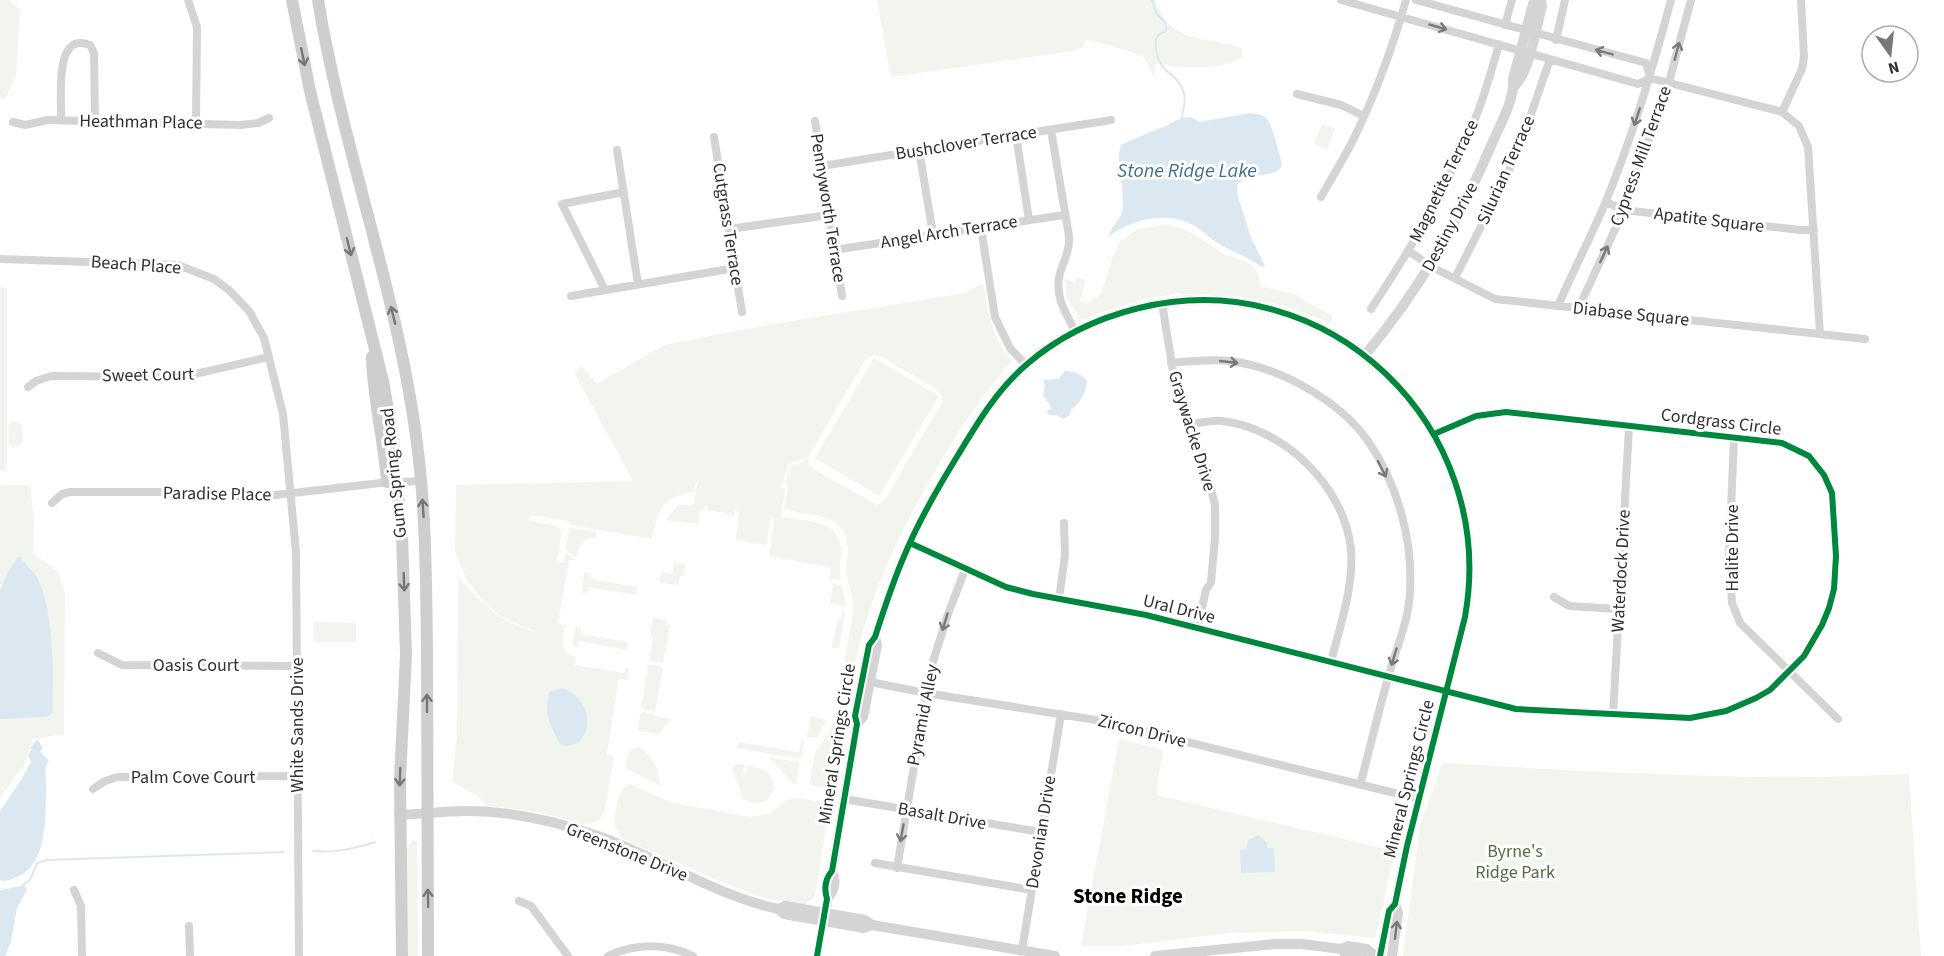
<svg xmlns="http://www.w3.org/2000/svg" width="1944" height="956" font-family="'Source Sans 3',sans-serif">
<rect width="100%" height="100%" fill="#fff"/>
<path fill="#f1f5ed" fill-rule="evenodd" d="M0,0H9L20,10L16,75L5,99L0,98Z
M877,0H1155C1171,45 1204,36 1242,48V57C1216,72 1183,67 1155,64L1154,77L1143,56L1099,42L1086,40L1084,47L1073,51L891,77Z
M1322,124L1335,129L1327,149L1314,144Z
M1164,225C1187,226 1205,242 1224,254C1233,259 1248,260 1255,268C1258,273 1259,281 1261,286L1297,295L1308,303L1332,315L1333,320L1330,324C1280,300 1236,293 1181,294L1176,292L1174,294L1145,299L1114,308L1085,319H1077L1078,316L1066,296L1065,279L1075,282L1077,278L1086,280L1080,300L1086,304L1101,294L1111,262L1120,242L1137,229Z
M983,283C988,311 992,342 1013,360C984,392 961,427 939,464C907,518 879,574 862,635C849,682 843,731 835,778C829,789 819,787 809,785L815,753L830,731L835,718L853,612C854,597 848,586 846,571C845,563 849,556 848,548C846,509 808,519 784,508L788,486L785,484L790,467L804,462V459L789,463L782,484H780V487L785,488L781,518L782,517C802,520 838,520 841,547C842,558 838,568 841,580L829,579L831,567L769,556L775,518L771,517L766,545L736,540L739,511H735L734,516L726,515V513L706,510L707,506L705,505V510L700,509L698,524L666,520L677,506L694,504L698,478L694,491C688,494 681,494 675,497C658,504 655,523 652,539L571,525L568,521L530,515L529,521L556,526L561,533L557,562L564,563L566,552L575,560H569L558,623L565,626C562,641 559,651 576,658L575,665L624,673L626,667L629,668L627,680L619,679L618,682L607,754L614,757L604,812L600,819L592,823L582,824L535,811L488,806L475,794L452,782L457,735L458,576C482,605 500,623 537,632L500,616L481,599L467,580L455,551L456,485L633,481L575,374L581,365L597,384L664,345L768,325L965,293ZM875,355L880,356L938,390L942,397V402L886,498L877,505L813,469L809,465L808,457L866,359Z
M0,287L7,288V471H0Z
M874,358L939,396L879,496L815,458Z
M16,421L22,425L23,443C18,447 14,448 9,444L8,425L12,422Z
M0,485H30L34,519L33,554L58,571L65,593L64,734L33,739L24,765L0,798Z
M570,528L597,532L596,538C582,538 579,546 576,558L566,549Z
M674,563L685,565L683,576H680L679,584L677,585L661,583L659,580L661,573L663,572L672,574Z
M584,572L590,573V579L637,587L636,595L589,587L587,593H582Z
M833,583L842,586L846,606L830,604Z
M843,610L845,612L839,648H832L837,621H841Z
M653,618L667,620L666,625H670L663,663L651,661L649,659L653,639L650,632Z
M313,622L356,623V642H314Z
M576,626L581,628V634L628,642L627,650L579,641L578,647L575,648L572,643Z
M650,665L661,666L663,668L655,711L643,709L641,707L648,666Z
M642,712L655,714V716L672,719L658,734L639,731L638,729L640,714Z
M811,716L827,720L817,738L807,737Z
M802,739L804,740L801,759L736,748L739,742L799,752Z
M1119,739L1163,750L1156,795L1395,851L1375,938L1304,931L1229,933L1123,946H1081Z
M637,747C652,750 660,773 660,786L626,768L625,764L630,751Z
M766,757L800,762L796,785C783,778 780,764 766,757Z
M1442,763C1598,772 1753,782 1909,774L1921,956H1403L1420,827Z
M735,764L745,765L742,771L744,774L747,773V766C762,768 773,771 774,788L768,800L755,804L743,799L732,768Z
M630,784L670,802L749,817L769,814L787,800L794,798L819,801L829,809L828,814L815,896L812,900L807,901V906L766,898L736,888L621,838L618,833L619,830L615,828C614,815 617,789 630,784Z
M414,839L417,842L418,956H408L404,854L407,847Z"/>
<path fill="#dbe8f2" d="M1251,113C1256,114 1261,114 1265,117C1273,124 1278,151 1282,163L1281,168C1269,179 1251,171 1237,185V193L1250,235L1265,266L1261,267C1249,257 1235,253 1221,245C1209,238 1200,227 1187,222C1160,212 1129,221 1108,237C1111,228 1119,221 1122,212C1127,191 1114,167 1121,145C1135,138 1149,133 1163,127C1176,122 1175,118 1191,117L1199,122Z
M1065,371C1074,371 1082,374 1087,381C1086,394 1080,403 1070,411V415L1063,419L1057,415H1049L1047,413V411L1052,408L1043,395L1045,385L1043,380L1058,379Z
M18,557H21C25,566 34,570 38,579C55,617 53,672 53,713L47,717L0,719V591L8,572Z
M562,688C578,693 589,707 587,725C587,731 582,738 579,743L569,746L561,745C550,726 544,714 549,692Z
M37,739L43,748L40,751L49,761C43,768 46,777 46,787C45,821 49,877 2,881L0,880V811L21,780L31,762L28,755L32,749L30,748Z
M1258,835L1267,842V848H1274L1275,872L1241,873L1240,850L1247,849L1248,840Z
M21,886H25L27,890L17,908L11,942L5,956H0V890Z"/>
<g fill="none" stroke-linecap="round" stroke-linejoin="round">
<path stroke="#dbe8f2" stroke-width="2" d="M1152,0C1154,4 1154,10 1157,14C1162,20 1167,22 1166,31C1156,35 1155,38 1156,48C1159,75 1176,71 1183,90C1187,100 1183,108 1182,118
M313,851C335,853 353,849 375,842
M21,887L30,880L37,863L47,860L284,852"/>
<path stroke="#d4d4d4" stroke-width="8" d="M188,0L197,27L196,122
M1341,0L1638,84L1650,78L1782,112L1799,126L1808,147L1820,334
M1416,0L1646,63L1650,77
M1505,25L1512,0
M1556,40L1565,0
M1297,94L1341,105L1364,116
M1782,112L1802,69L1804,57L1801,0
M61,120C62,100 53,30 90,45L94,53L95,121
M815,121L842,296
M13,122L25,125L48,120L241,125L258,123L269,118
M1051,130L1069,236C1070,250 1064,260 1060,273C1054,295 1065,312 1075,331
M1016,135L1029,220
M714,137L742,312
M617,150L638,284
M919,150L933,234
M822,166L1111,120
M1321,197C1332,177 1345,157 1355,136C1376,93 1393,46 1406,0
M1606,202L1624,210L1800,230H1814
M981,228L995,317L1010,348L1026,365
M729,229L829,215
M834,250L1064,215
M1409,251L1430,266L1495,299L1865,339
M0,259L178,265L214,279L229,290L249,311L264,338L283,414L296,552L299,956
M1455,278L1508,173L1526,129L1550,59
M605,290L562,204L624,192
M571,296L735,268
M1162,303L1175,384L1205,466L1215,505V538L1211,582L1206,590L1197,629
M1558,306C1573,271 1591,237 1606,201C1633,136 1653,68 1671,0
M1579,307L1624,210L1669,82L1691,0
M1371,309C1411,249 1448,187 1475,119C1485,95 1492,69 1499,44
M1171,363C1190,361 1211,359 1230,361C1279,367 1339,400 1368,441C1398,485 1413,540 1410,592C1409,620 1396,648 1389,675C1378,712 1370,749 1360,785
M28,387L36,381L51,376L182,377L269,357
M1190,424C1201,423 1212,420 1222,421C1284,428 1344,486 1351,549C1354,586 1340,626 1331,662
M1734,437L1729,559L1732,603L1740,623L1838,719
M52,503L62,494L70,492H171L257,497L381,483L421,481
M910,543L1006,587L1033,594L1146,615L1516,709L1690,718L1726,711L1756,698L1770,690L1804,656L1822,625L1829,608L1834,589L1836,556L1832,493L1824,475L1809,456L1782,443L1506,412L1476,416L1434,434
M1554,597L1569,606L1618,609
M1059,599L1065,555L1064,523
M98,653L122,665L296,666
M865,681L926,693L1102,721L1419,799
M1613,715L1629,427
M93,789L105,781L118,777L297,776
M844,799L1040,832
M875,863L1032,890
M897,868L930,671L948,614L966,567
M74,890L81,906L82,956
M519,901L531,906L568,956
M189,926L190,956
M1022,950L1061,714
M608,956C635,943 666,943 693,956
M817,956L823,921"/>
<path stroke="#d4d4d4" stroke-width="10" d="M1514,87C1530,71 1536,28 1542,6L1540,0
M1365,355C1420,290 1461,217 1494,139C1502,121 1515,98 1513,79L1533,4L1536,0
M857,724L863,717L877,645L875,637
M399,815C422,814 445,811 467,811C513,811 559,822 601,837C661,859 715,895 778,909L784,914L864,928L872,925L1055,956
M827,899C834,891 837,882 832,871
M778,909L785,906L865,920L872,925
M823,921C824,915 827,907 827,901C827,889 823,881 832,871L857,724L855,716L869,645L875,637C884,609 893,581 905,554C919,520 939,486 958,455C978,422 997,390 1026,365C1058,337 1098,318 1139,308C1328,262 1499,426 1465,617L1407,846L1395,904L1389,911L1380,956
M1341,949L1346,954L1362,956
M1155,956L1274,944H1302L1341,949L1348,946L1367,949L1373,954
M1392,956L1398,913L1395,904"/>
<path stroke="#cecece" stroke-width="12" d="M292,0L310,91L383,381L393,438L402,535L406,655L400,779L402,956
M318,0C342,147 396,288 416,436C426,507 426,578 427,650C428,752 427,854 428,956
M372,357C373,399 384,440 387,482"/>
<g stroke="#fff" stroke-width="10">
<path id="cycleway" d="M910,543L1006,587L1033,594L1146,615L1516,709L1690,718L1726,711L1756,698L1770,690L1804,656L1822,625L1829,608L1834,589L1836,556L1832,493L1824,475L1809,456L1782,443L1506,412L1476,416L1434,434
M817,956L827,899C824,889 825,879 832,871L857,724L855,716L869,645L875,637C884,609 893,581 905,554C919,520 939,486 958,455C978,422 997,390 1026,365C1058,337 1098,318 1139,308C1328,262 1499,426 1465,617L1407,846L1395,904L1389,911L1380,956"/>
</g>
<use href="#cycleway" stroke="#00873e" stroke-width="6"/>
</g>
<defs><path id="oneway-shaft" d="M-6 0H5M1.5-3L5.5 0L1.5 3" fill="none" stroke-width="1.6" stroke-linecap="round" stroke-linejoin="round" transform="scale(1.5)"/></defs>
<g stroke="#7a7a7a">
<use href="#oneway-shaft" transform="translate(1438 27) rotate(16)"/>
<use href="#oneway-shaft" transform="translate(1677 51) rotate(-75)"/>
<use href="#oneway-shaft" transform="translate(1604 52) rotate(-165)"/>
<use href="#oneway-shaft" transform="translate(1637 117) rotate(108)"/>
<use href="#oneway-shaft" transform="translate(1604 254) rotate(-65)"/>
<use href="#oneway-shaft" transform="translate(1229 362) rotate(6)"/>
<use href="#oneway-shaft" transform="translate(1382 469) rotate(63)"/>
<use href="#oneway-shaft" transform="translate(945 622) rotate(107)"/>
<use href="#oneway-shaft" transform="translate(1394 657) rotate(107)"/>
<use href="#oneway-shaft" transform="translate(902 833) rotate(100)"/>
<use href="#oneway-shaft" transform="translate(1396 930) rotate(-83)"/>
</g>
<g stroke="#777">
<use href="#oneway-shaft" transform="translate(303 57) rotate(78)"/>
<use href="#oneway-shaft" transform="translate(349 247) rotate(76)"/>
<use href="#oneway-shaft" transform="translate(393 315) rotate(-104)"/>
<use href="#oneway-shaft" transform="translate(423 508) rotate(-94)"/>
<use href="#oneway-shaft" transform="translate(404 582) rotate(88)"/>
<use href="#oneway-shaft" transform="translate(427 703) rotate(-90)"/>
<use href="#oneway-shaft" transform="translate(400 777) rotate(92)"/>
<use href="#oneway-shaft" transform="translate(428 898) rotate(-91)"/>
</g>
<g text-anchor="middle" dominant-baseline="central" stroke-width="6" stroke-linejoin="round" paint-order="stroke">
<g font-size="18" fill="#303030" stroke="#fff">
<text transform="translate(141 122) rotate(1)">Heathman Place</text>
<text transform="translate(966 143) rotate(-9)">Bushclover Terrace</text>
<text transform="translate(1641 156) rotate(-70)">Cypress Mill Terrace</text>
<text transform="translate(1506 170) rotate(-66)">Silurian Terrace</text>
<text transform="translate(1444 181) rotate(-64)">Magnetite Terrace</text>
<text transform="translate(828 208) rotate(81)">Pennyworth Terrace</text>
<text transform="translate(1709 220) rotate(7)">Apatite Square</text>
<text transform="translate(728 224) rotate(81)">Cutgrass Terrace</text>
<text transform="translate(1450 227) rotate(-62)">Destiny Drive</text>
<text transform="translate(949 232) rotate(-9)">Angel Arch Terrace</text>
<text transform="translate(136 265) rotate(4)">Beach Place</text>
<text transform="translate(1631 314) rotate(6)">Diabase Square</text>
<text transform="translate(148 375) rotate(-1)">Sweet Court</text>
<text transform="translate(1721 422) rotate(7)">Cordgrass Circle</text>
<text transform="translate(1192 431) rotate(73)">Graywacke Drive</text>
<text transform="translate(394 473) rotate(-96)">Gum Spring Road</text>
<text transform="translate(217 494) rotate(1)">Paradise Place</text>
<text transform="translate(1732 548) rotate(-90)">Halite Drive</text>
<text transform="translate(1621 571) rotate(-87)">Waterdock Drive</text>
<text transform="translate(1179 609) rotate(14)">Ural Drive</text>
<text x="196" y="665">Oasis Court</text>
<text transform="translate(923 715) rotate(-79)">Pyramid Alley</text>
<text transform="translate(297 725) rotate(-90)">White Sands Drive</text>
<text transform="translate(1142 731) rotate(14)">Zircon Drive</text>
<text transform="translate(837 744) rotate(-81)">Mineral Springs Circle</text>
<text x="193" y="777">Palm Cove Court</text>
<text transform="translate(1409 779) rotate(-76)">Mineral Springs Circle</text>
<text transform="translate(942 816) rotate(10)">Basalt Drive</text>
<text transform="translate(1041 832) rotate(-81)">Devonian Drive</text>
<text transform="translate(627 852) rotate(22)">Greenstone Drive</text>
</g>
<g font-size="18" fill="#526b3f" stroke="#fff">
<text x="1515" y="851">Byrne's<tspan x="1515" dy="21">Ridge Park</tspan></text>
</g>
<g font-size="20" font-style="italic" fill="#406f91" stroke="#fff">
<text x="1187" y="171">Stone Ridge Lake</text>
</g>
<g font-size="21" font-weight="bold" fill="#000" stroke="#fff">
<text x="1128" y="896">Stone Ridge</text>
</g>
</g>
<g transform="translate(1890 54) rotate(165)"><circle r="28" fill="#ffffff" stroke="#acacac" stroke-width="1.5"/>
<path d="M0-4.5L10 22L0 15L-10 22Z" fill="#787878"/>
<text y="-9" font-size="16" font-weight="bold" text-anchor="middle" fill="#303030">N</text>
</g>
</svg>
